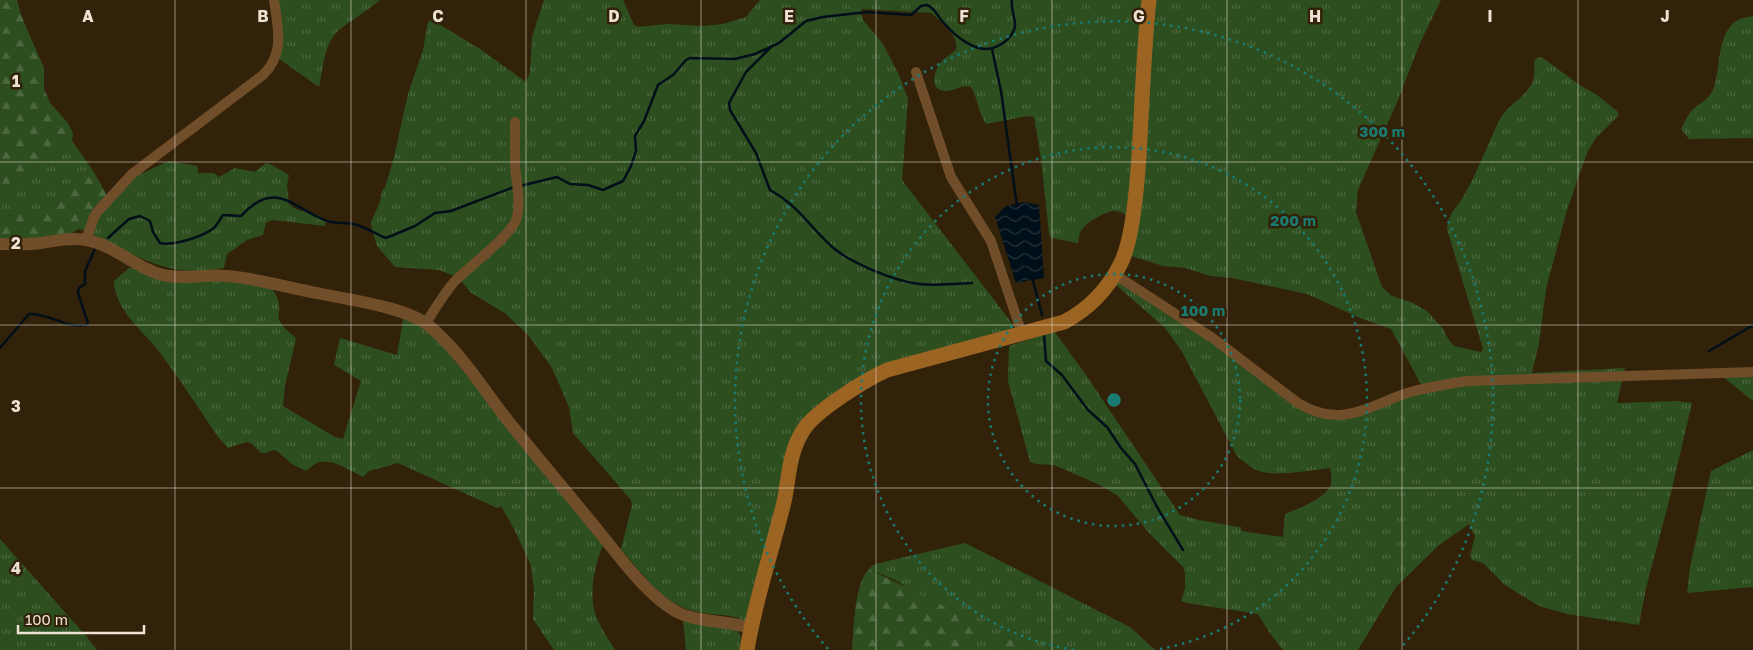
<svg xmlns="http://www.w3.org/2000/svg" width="1753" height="650" font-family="'Golos Text',sans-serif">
<defs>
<pattern id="grass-tufts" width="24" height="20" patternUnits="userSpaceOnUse" patternTransform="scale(1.25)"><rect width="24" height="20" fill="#2d4f20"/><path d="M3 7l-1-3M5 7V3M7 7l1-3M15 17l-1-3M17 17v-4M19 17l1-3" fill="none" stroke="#4c6840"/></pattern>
<pattern id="forest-firs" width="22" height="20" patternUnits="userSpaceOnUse" patternTransform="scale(1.25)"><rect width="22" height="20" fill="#2d4f20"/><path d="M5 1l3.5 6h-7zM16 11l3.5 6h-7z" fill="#4c6840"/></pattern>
<pattern id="water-waves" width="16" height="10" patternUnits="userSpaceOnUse" patternTransform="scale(1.25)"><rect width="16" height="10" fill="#000f19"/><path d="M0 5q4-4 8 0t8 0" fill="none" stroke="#26323a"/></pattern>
</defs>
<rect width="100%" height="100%" fill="#322209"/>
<path fill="url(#grass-tufts)" d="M271,0H380C367,11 351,20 338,31C324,44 323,69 319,87L275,56Z
M544,0H623L634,25L638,27L668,24L702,26L723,24L746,17L760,0H1441L1420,43L1398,100L1358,190L1356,212L1382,287L1392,296L1411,302L1427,311L1443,329L1448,339L1454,346L1481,352L1483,349L1447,229C1449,213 1454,211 1462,199C1469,187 1475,174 1481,161C1488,147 1493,132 1500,119C1508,105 1524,98 1531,85C1537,76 1533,68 1535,59L1541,57L1547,61L1581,86L1597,95L1618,112V116L1596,138L1588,151L1582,167L1567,210L1546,289L1539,343L1532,373L1625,368L1617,403L1677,401L1692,403L1668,505L1646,588L1639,625L1567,614L1539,606L1505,585L1483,563L1472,560L1470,556L1475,536L1469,524L1438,546L1396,587L1358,650H1283L1269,632L1258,614L1187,603L1181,601L1185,588V574L1183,567L1150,534L1118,496L1100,485L1054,465L1036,464L1030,462L1008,381L1009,346L1054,331L1086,375L1180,515L1199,520L1239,527H1241V531L1283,537L1285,514C1298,509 1327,498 1331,484C1332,478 1331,473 1330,468C1311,470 1276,477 1259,471C1251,468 1244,462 1237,456L1181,350L1165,328L1116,285L1117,281L1190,325L1296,406L1343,416L1423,388L1391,329L1360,318L1307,294L1232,278L1211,276L1185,268L1163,266L1131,256L1130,217C1125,214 1120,211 1115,211C1106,211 1089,221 1083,228C1079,232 1079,237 1078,243L1051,238L1049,233L1041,159L1034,117L1028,116L986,124C978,112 978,99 971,87C960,84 955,92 944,91C929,89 934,71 941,62C945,57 951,54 956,50C959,34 942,24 932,13L862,9L861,13L863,20L883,44L899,75L908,99L902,180L1014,326L1013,329L872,379L806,428L752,634L742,620L739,618C724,614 708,615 693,611C662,603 641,572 621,549L632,505L631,500L573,433L569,407L552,368L528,335L506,314L470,292L459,278L439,270L395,267L377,246L372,230L371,222L380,202L382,191L385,187L393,161L408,94L423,50L428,22L432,20L480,49L526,82L530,72L532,37Z
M1753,16V138L1689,139L1681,129C1685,122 1688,114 1693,109C1700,103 1709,99 1713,90C1721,71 1716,36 1735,22C1740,18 1747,17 1753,16Z
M72,141L92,169C89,171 84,172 82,174C76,179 74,188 69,194C54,209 20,216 0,216V189L19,178Z
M169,161L197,166L198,173H214L219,177L235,168L255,172L266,163L272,165L289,175L287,185L289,204C300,215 312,208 326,221L325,226L272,220L266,223L263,235L247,240L227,254L224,268C176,278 148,262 106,242C96,237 89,230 78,229L130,173H143Z
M129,268H138L265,284C276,292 280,298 279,312C279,315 278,317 279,320C282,327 290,333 296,338L285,386L283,406L335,437L343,439L361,381L334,365L340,338L397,355L404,314L433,333L603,546C594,564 588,600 597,619C602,630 609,640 615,650H554L533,619L534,591L531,565L513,527L501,506L497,508L398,463L369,471L363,477C351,471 333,459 320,462C315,463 310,468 306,471L292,464L277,451L272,450L266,453H261L252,444L247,442L228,448L218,437C199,409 181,381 161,354C145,332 114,310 114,281Z
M1753,371V401L1722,376Z
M1753,450V587L1687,593L1690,567L1711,471Z
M0,539L87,637L97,650H0Z
M965,543L1130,627L1155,650H1034L1009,637L995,650H954L980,634L895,580L869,569L873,565L888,561Z
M683,620L737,630L741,637L740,650H686Z"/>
<path fill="url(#forest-firs)" d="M0,0H17L21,15L44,68V89L50,103L68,123L73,133L72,141L19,178L0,189Z
M92,169L108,197L78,229L69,235L37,241L10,238L0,239V216C20,216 54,209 69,194C74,188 76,179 82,174C84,172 89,171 92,169Z
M869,569L978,623L980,634L954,650H852C854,629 854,584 869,569Z
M1009,637L1034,650H995Z"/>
<path fill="url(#water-waves)" d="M1023,202L1039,205L1044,278L1016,283L995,217L1006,206Z"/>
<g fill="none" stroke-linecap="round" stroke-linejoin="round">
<path stroke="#000f19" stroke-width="2.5" d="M771,47L746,72L729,103L730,110L756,153L770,190C797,205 808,224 829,244C847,262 894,281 919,284C936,286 955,284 972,283
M992,49L1001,91L1017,206
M520,186L557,177L570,184L588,185L603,190L623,181L631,166L636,151L635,136L644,121L658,85L673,75L686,60L690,58L735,59L755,54L779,43L806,21L823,17L867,12L911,15L921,6L927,5C935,8 936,14 942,21C954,35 978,57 998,46C1004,43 1011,37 1014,30C1018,21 1010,11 1012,0
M108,238L129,219L140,216L150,221L153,232L160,243C174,246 202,237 214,228C218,224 220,219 223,215L241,216C276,178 292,208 327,221C337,224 347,222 357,225C367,228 376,234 386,238L415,226L435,213L451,211L514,187
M1032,277L1042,315
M1044,334L1046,361L1062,375L1088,410L1107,427L1121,448L1135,464L1157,507L1183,550
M0,348L29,314C49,313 64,328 86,325L88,323L78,293L79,288L85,284V271L95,249
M1709,351L1753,325"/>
<path stroke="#714e2a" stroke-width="10" d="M916,72L951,177L991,241L1022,334
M86,240L94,217L98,211L132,174L263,75C285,54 278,28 274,0
M1114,274L1214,339L1298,403C1341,429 1366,407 1407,393C1427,387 1447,384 1467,381L1753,372
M426,323C435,309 443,295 454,282C468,267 513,235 517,217C521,199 516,182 515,164C515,150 515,136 515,122"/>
<path stroke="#714e2a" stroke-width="12" d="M0,244C14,244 27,245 41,243C56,241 70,237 86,240C116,245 138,271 168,276C188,279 207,274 227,276C254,278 281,286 307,291C338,298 405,306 428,325C461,352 483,389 509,422C540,461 573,499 604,538C624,562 649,597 677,612C695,622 730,621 752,628"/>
<path stroke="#9b6423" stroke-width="15" d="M747,650C755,600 772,551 784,502C789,478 789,451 804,429C817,410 865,380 887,370L1064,322C1089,309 1108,289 1121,263C1132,241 1136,196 1138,170C1142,114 1143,56 1149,0"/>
</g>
<path fill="none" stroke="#ede2d3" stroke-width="1" stroke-opacity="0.55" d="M175,0V650M351,0V650M526,0V650M701,0V650M876,0V650M1052,0V650M1227,0V650M1402,0V650M1578,0V650M0,162H1753M0,325H1753M0,488H1753"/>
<g fill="none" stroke="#1a7b73" stroke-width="2.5" stroke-dasharray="2.5 5">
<circle cx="1114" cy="400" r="126"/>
<path d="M1074 650A253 253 0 1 1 1154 650"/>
<path d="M828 649A379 379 0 1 1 1400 649"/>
</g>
<g font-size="16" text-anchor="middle" font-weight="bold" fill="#ede2d3" stroke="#322209" stroke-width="5" stroke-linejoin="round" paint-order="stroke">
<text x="88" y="22">A</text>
<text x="263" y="22">B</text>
<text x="438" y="22">C</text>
<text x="614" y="22">D</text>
<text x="789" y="22">E</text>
<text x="964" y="22">F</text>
<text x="1139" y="22">G</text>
<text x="1315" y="22">H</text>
<text x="1490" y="22">I</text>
<text x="1665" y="22">J</text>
<text x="16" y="87">1</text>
<text x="16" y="249">2</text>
<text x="16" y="412">3</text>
<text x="16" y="574">4</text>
</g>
<circle cx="1114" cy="400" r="8" fill="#1a7b73" stroke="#322209" stroke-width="2.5"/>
<g font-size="15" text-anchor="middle" font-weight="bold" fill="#1a7b73" stroke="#322209" stroke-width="5" stroke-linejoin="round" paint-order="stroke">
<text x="1382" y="137">300 m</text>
<text x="1293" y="226">200 m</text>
<text x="1203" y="316">100 m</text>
</g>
<path d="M18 625v8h126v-8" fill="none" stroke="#ede2d3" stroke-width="2.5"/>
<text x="25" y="625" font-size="15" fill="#ede2d3" stroke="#322209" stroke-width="4" paint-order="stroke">100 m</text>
</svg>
